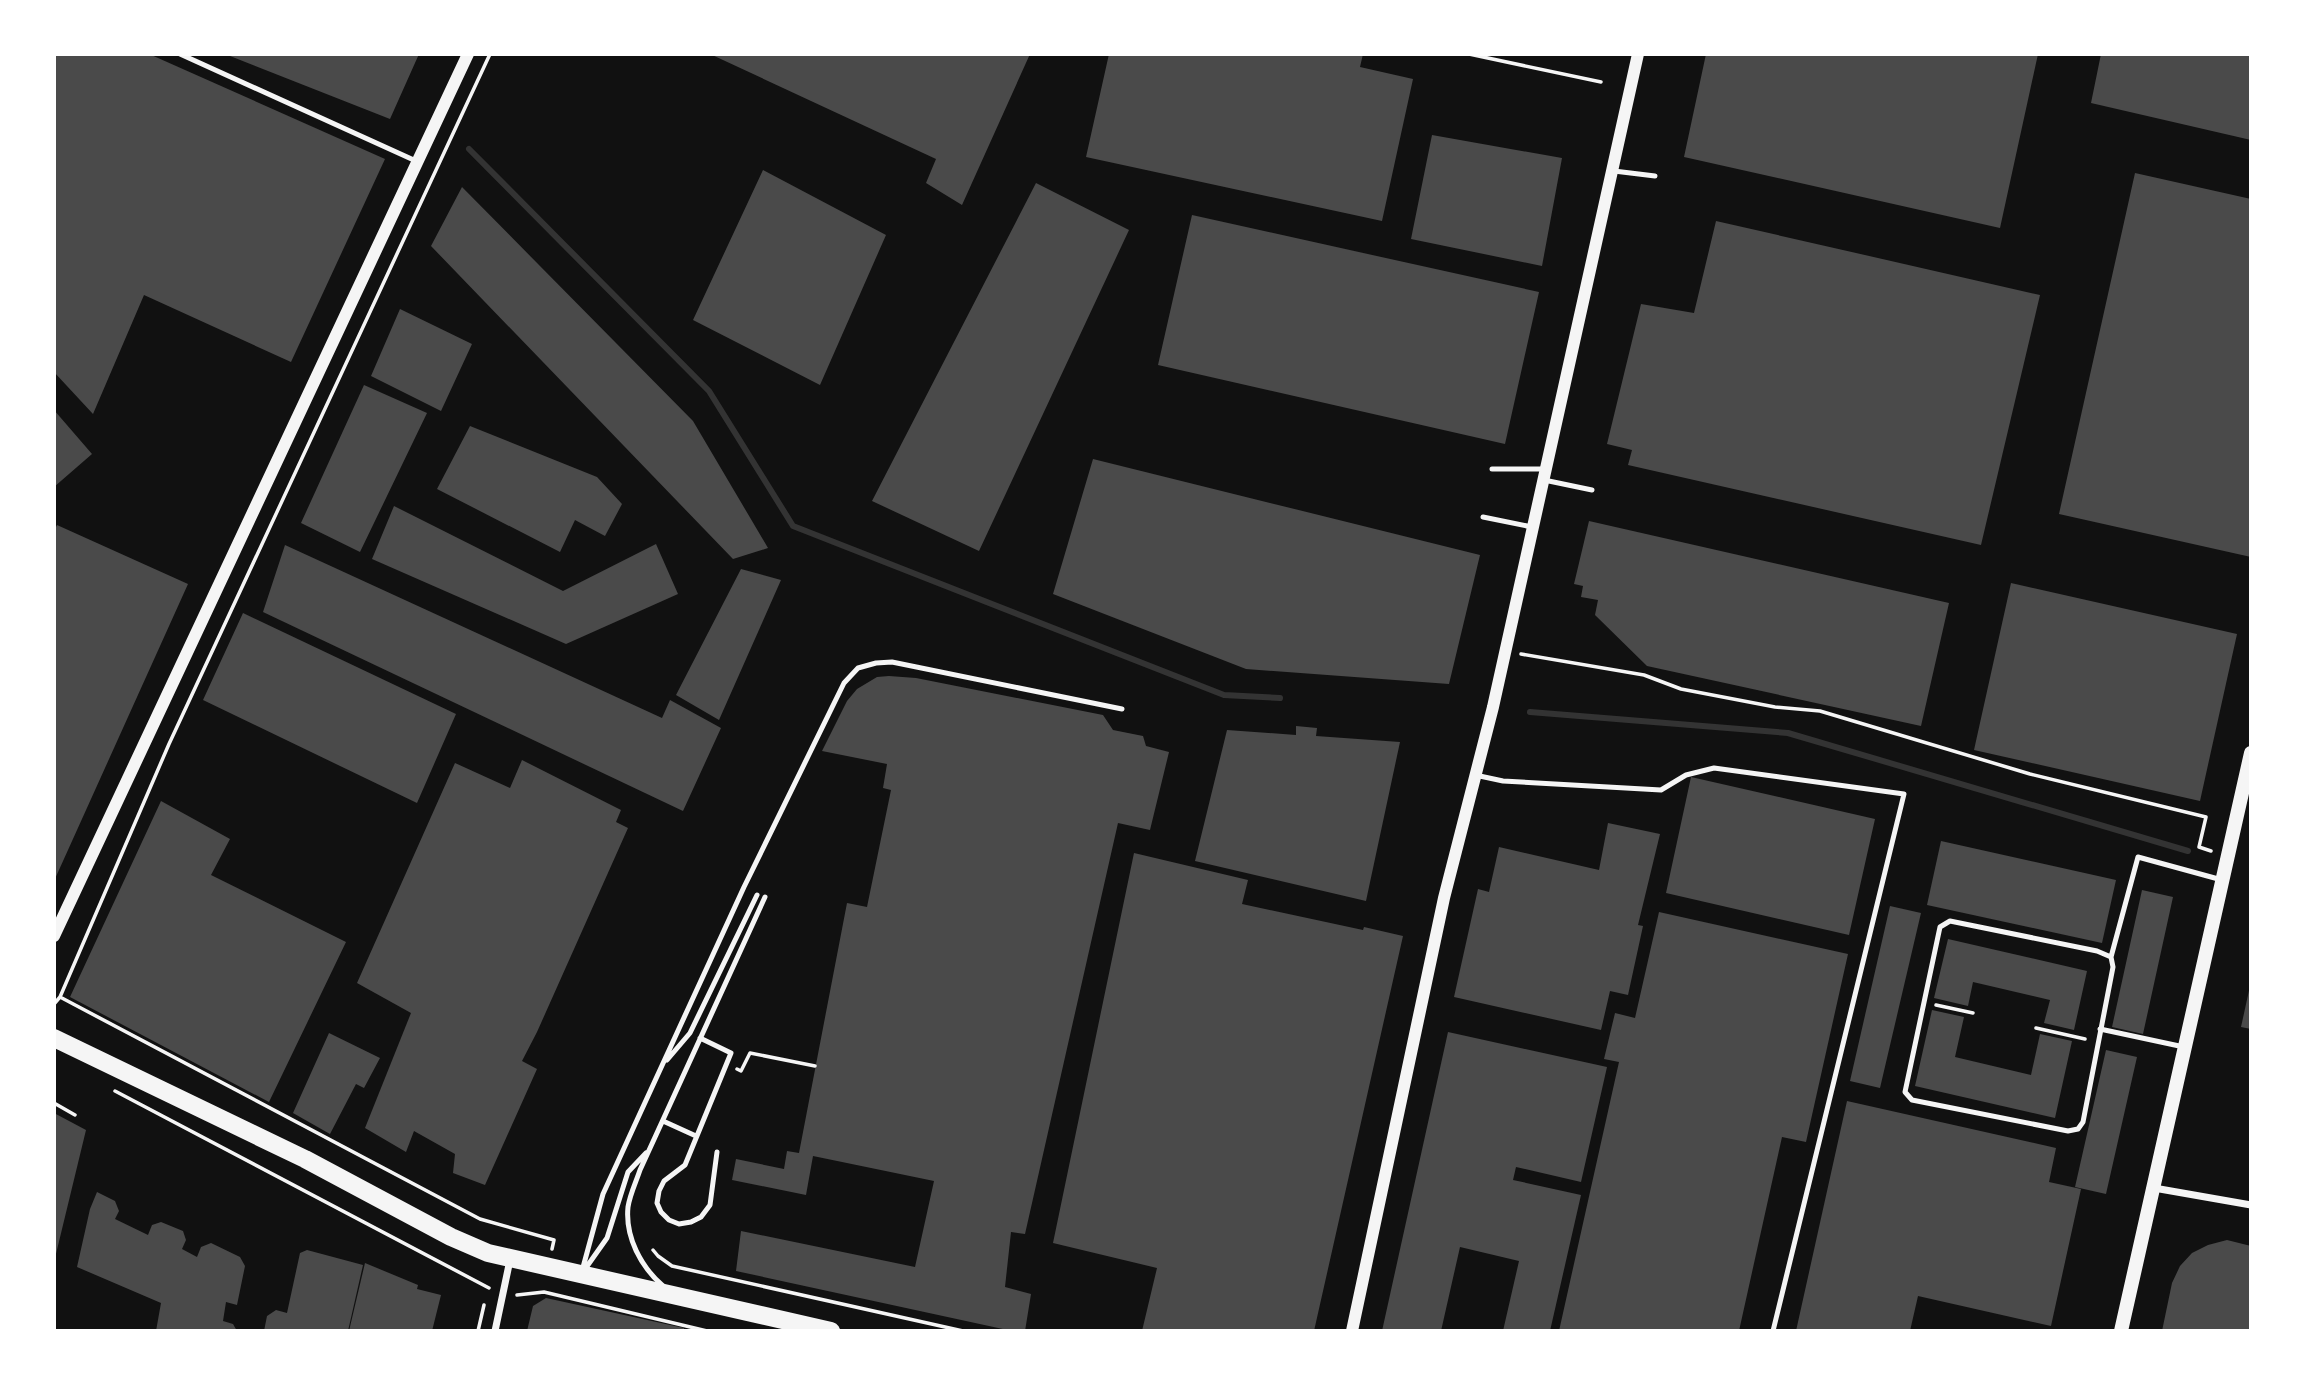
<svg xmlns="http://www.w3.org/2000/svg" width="2305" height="1385" font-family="'Roboto Condensed',sans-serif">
<rect width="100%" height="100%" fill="#111"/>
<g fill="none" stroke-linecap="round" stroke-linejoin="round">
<path stroke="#333" stroke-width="6" d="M469,149L709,391L793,526L1224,695L1280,698
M1530,712L1788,733L2188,851"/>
</g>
<path fill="#4a4a4a" d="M54,54H149L385,159L291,362L144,295L93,414L54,372Z
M225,54H419L390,119Z
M710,54H1030L962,205L926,183L936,159Z
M1109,54H1363L1360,67L1413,79L1382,221L1086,157Z
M1706,54H2038L2000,228L1684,157Z
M2101,54H2251V140L2091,103Z
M1432,135L1562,158L1542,266L1411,239Z
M763,170L886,235L820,385L693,320Z
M2135,173L2251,199V557L2059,514Z
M1036,183L1129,230L979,551L872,501Z
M462,187L693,421L768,548L733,559L431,246Z
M1192,215L1539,292L1505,444L1158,365Z
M1716,221L2040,295L1981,545L1628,465L1632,450L1607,444L1641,304L1694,313Z
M400,309L472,344L441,411L371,376Z
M364,385L427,413L360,552L301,523Z
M54,410L92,454L54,487Z
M470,426L597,477L622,504L605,536L575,520L560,552L437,489Z
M1093,459L1480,555L1449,684L1246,669L1053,594Z
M394,506L563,591L656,544L678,594L566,644L372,559Z
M1589,521L1949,603L1921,726L1647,666L1595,615L1598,600L1581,597L1583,586L1574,584Z
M57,525L188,584L54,881V531Z
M285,545L662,718L670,700L721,728L683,811L263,612Z
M741,569L781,580L719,720L676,695Z
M2011,583L2237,634L2200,801L1974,750Z
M243,613L456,714L417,803L203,700Z
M889,676L916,678L1103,715L1113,730L1143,736L1146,746L1169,752L1150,830L1118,823L1025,1234L1011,1232L1005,1287L1031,1294L1025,1331H1012L736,1271L741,1231L915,1267L934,1181L813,1156L806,1195L732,1180L736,1159L784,1169L787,1151L799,1153L847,903L867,907L891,790L883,788L887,764L822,751L847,701L857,689L877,677Z
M1296,726L1317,728L1316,736L1400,742L1366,901L1195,861L1227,730L1296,735Z
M522,760L621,810L616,822L628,828L537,1032L522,1061L537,1069L485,1185L453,1173L455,1154L414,1131L406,1152L365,1128L411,1013L357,983L455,763L510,788Z
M1691,777L1875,819L1849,935L1666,893Z
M161,801L230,839L211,875L346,942L269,1102L70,997Z
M1608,823L1660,834L1638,925L1643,926L1628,995L1610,991L1601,1030L1454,997L1478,889L1489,892L1499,847L1599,870Z
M1941,841L2116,880L2102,943L1927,905Z
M1134,853L1248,880L1242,904L1363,930L1364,927L1403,936L1314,1331H1142L1157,1268L1053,1243Z
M2142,890L2173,897L2143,1034L2112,1027Z
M1890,906L1921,913L1880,1088L1850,1081Z
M1659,912L1848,954L1806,1142L1782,1137L1739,1331H1559L1619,1062L1604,1059L1615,1013L1635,1018Z
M1948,939L2087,971L2074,1030L2044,1023L2050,1000L1973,982L1968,1006L1934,998Z
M2250,986H2251V1029L2241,1027Z
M1932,1010L1964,1017L1955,1057L2031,1075L2040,1034L2072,1041L2055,1118L1915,1086Z
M1448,1032L1607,1067L1581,1182L1516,1167L1513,1180L1581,1195L1550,1331H1503L1519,1261L1460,1247L1441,1331H1382Z
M329,1033L380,1058L364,1088L356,1084L330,1134L293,1113Z
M2106,1050L2137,1057L2106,1194L2075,1187Z
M1847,1101L2056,1148L2049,1182L2081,1189L2051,1326L1918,1296L1910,1331H1796Z
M54,1113L86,1130L55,1258H54Z
M97,1192L115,1201L119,1211L115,1219L148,1235L152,1225L161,1222L183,1231L186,1240L182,1249L197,1257L201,1247L211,1243L240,1257L245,1266L237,1305L226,1302L223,1321L233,1324L237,1331H156L161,1303L77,1267L90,1209Z
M2227,1240L2251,1246V1331H2162L2172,1283L2180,1266L2192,1253L2208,1245Z
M307,1250L363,1265L348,1331H264L267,1316L276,1310L287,1313L300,1253Z
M365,1263L418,1285L417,1289L441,1295L432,1331H349Z
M546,1298L684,1328V1331H527L533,1306Z"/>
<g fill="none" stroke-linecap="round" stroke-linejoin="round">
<path stroke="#f5f5f5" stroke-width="3.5" d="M1469,54L1601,82
M1521,654L1644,675L1681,689L1775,707L1820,711L2030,774L2206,817L2199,847L2211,851
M60,997L480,1219L554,1240L552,1249
M54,1004L60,997L169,744L490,54
M1936,1005L1973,1013
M2036,1028L2085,1039
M737,1069L741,1071L750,1053L815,1066
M115,1091L489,1288
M54,1103L75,1115
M653,1250L658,1256L672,1266L963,1331
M517,1295L544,1292L707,1331
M478,1331L484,1305"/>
<path stroke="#f5f5f5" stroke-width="5" d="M180,54L416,161
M1614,171L1655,176
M1492,469H1544
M1544,480L1592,490
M1483,517L1532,527
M1475,775L1503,781L1661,790L1686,775L1714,768L1904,794L1773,1331
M1950,921L2097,951L2111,957L2113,967L2083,1122L2078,1129L2068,1131L1912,1100L1905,1092L1940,927Z
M2111,957L2138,857L2222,880
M2100,1029L2184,1047
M700,1038L731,1053L685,1165L664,1181L659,1191L657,1203L661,1212L669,1220L679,1224L691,1222L701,1217L710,1205L717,1152
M667,1060L690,1033L757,895
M663,1121L696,1136
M582,1271L603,1194L744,887L844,683L858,668L876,663L892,662L1122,709
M583,1272L607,1238L628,1172L646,1153
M663,1286C641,1267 625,1237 628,1207C630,1194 636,1182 640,1170L765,897"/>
<path stroke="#f5f5f5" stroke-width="7" d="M2154,1188L2251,1205
M495,1331L510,1260"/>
<path stroke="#f5f5f5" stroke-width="12" d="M54,936L468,54
M1352,1331L1444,898L1493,707L1638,54"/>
<path stroke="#f5f5f5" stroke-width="14" d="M2121,1331L2251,753"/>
<path stroke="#f5f5f5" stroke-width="18" d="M54,1038L305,1159L451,1237L488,1253L831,1331"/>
</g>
<rect width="2305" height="1385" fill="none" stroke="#ffffff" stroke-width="112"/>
</svg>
